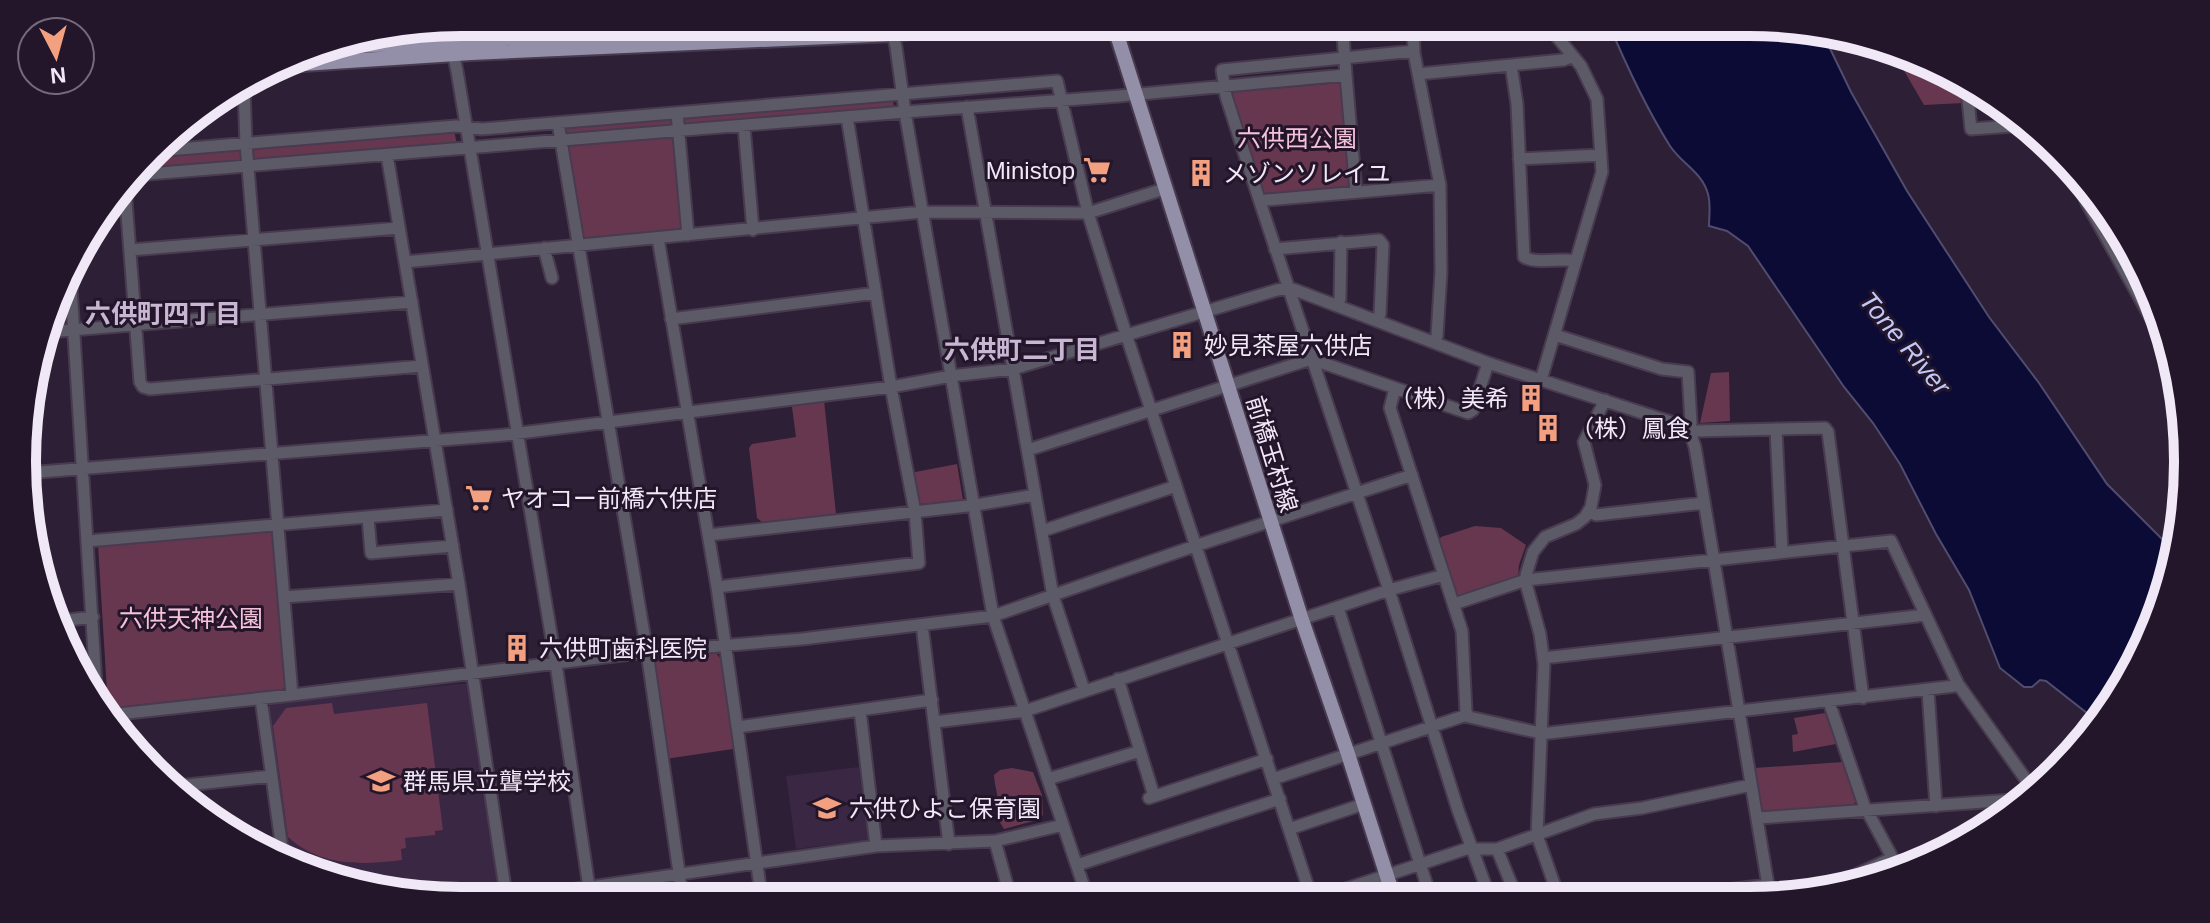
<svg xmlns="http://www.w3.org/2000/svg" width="2210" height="923" font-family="Arial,'Noto Sans JP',sans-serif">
<rect width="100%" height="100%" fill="#2d1f35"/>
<path fill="#392743" d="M468,683L472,687L503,901H461L320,878L289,860L267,708L270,704Z
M859,767L868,840L796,849L786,776Z"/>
<path fill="#67374f" d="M1900,51L1962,87L1963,103L1924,105L1903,69Z
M1339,83L1344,86L1352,185L1347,189L1267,196L1262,193L1231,97L1234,92Z
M893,99L894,109L682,125L681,119L683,117Z
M669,117L672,120L673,125L670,127L566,136L562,128L566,125Z
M454,130L457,145L255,161L252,158L251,150L254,147Z
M671,136L675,139L682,226L678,230L585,238L580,235L566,149L569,144Z
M237,148L241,151L242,159L239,162L140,170L152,155Z
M1729,372L1730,421L1700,423L1711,373Z
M824,400L836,514L762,522L757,518L749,448L752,444L796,437L792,407L794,404Z
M957,464L963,500L920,504L916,501L910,473Z
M1475,526L1501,528L1526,545L1519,565L1518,579L1460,597L1456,595L1438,542L1441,537Z
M271,531L275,534L287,685L283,689L108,708L98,545Z
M714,651L721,659L733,749L665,759L653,658Z
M332,703L334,714L427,703L443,830L435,831V835L405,838L406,848L401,849L402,860C361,865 321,867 288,837L273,726L286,708Z
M1825,713L1836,744L1793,752L1792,735L1798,734L1794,718Z
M1843,762L1857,800L1854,804L1765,811L1760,808L1754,768Z
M1012,768L1033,772L1042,795L1043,815L1037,820L1004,829L995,814C1001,797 995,792 994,775L1000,770Z"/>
<path fill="#0c0b35" stroke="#514d6f" stroke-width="2" d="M1608,22H1749L1823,34L1851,92L1907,191L1989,317L2039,383L2107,484L2172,549L2165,603L2114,706L2103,718L2087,713L2046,681L2040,680L2032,687H2024L2000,668L1969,590L1936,534L1900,464L1873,423L1844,387L1748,246L1727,231L1709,226C1709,216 1711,205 1708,194C1702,172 1682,164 1670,146C1645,106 1626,65 1608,22Z"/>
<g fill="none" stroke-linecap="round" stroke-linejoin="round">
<g stroke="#483b50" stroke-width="15">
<path id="minor" d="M568,22L569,35
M890,22L896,47L905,112L993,616L1088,899
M1342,22L1346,75
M1413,22L1414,53L1440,185L1441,272L1437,336L1435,342
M447,24L457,71L556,664L591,901
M1413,32L1455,26L1470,22
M1414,51L1222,70L1226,96L1260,202L1389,590L1458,810L1490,898
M1511,65L1517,104L1524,257C1538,265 1560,257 1576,261
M1418,74L1563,60L1571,57
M244,89L246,144L292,695
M1967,90L1971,129L2027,125
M967,107L1053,596L1084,690
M677,113L688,235
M558,123L647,652L683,900
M744,126L753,230
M155,151L456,126L482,129L1057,81L1088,213L1126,334L1312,899
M387,155L459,584L507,901
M1519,159L1601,155
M136,175L905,112L1119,96L1346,75L1356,192
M2081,187L2087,203L2161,336
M125,188L140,382L143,387L150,389L422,366
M1260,202L1266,200L1440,185
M658,238L717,587L762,900
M544,248L552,278
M1275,249L1379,240L1383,245L1380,314L1377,321
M130,250L399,228
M405,262L922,212L1088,213L1164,189
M70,272L97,701
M2129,279L2145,276
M1337,305L1340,299L1341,242
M671,319L876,293
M47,332L412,302
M1555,335L1662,369L1688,372L1691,423L1687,430
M1541,380L1602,172L1597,99L1581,66L1545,22
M1395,388L1390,408L1462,631L1466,712L1469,717L1536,732L1549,733L1955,686L1958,684
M1776,429L1782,552
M1690,434L1697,431L1825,428L1828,432L1863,698
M1034,448L1311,359L1468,413L1473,410L1488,363
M27,473L504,435L891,387L951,376L1013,369L1277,290L1290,288L1488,363L1680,425L1691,435L1695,447L1770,897
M1589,511L1596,515L1704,503
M368,517L371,553L453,546
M1042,531L1176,486
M708,535L976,505L1035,495
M88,541L447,510
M717,587L919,563L915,512L891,387L847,117
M284,597L459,584
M1454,604L1526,580L1891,541L1958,684L2034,791
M1338,608L1431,898
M60,621L93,617
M922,625L949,844
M1543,658L1917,616L1924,614
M1118,679L1154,796
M1928,690L1936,806
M261,699L283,856
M1829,702L1864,805L1900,872
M860,710L876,846
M109,715L292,695L647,652L802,639L993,616L1195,546L1412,475
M935,722L1025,711L1389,590L1444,575
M738,727L932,700
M1048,779L1140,751
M1273,779L1467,715
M168,787L272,776
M1149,798L1267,759
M1758,818L2026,799
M1289,829L1364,804
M995,841L1011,899
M1497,849L1517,898
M1077,865L1280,799
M1813,895L1892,858
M1559,898L1537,835L1544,664L1540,634L1527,587L1526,575L1533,552L1545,537L1576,524L1585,517L1591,507L1595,485L1584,442L1605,400
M1660,898L1768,885
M506,899L876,846L995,841L1063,825
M1315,899L1466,849H1497L1594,814L1642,808L1751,785"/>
</g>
<g stroke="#483b50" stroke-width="18">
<path id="major" d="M1113,22L1302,620L1348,754L1394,898
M315,48L835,22
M287,65L471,53L893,34L999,22"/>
</g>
<use href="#minor" stroke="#5d5a67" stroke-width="11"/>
<use href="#major" stroke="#948fa8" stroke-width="14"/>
</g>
<defs>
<g id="supermarket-bare" transform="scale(2.16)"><path d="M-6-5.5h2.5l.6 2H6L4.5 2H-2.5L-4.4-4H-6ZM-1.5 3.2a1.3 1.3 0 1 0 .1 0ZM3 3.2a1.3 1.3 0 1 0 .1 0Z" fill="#f2a07f" stroke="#23152a" stroke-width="2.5" paint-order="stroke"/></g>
<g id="building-bare" transform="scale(2.16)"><path d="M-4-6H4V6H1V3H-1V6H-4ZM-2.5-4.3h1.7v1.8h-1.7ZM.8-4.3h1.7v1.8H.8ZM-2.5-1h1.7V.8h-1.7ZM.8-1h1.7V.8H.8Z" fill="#f2a07f" stroke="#23152a" stroke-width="2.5" paint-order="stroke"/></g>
<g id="school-bare" transform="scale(2.16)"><path d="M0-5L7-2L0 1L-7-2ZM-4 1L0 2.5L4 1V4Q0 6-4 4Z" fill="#f2a07f" stroke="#23152a" stroke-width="2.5" paint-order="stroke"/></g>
</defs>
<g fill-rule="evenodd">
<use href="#supermarket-bare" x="1097" y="170"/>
<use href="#building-bare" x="1201" y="173"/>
<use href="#building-bare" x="1182" y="345"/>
<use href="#building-bare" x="1531" y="398"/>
<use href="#building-bare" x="1548" y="428"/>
<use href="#supermarket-bare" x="479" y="498"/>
<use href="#building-bare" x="517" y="648"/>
<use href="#school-bare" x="381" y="781"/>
<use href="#school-bare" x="827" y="808"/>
</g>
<g text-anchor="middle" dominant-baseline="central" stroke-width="6" stroke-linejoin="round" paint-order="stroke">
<g font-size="24" fill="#f5c2da" stroke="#23152a">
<text x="1297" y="138">六供西公園</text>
<text x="191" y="618">六供天神公園</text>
</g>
<g font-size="24" fill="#f1e8f7" stroke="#23152a" text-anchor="start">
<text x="1075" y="170" text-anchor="end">Ministop</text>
<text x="1223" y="173">メゾンソレイユ</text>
<text x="1204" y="345">妙見茶屋六供店</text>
<text x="1509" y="398" text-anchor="end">（株）美希</text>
<text x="1570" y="428">（株）鳳食</text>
<text x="501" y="498">ヤオコー前橋六供店</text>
<text x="539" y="648">六供町歯科医院</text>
<text x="403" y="781">群馬県立聾学校</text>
<text x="849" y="808">六供ひよこ保育園</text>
</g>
<g font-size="24" fill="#f1e8f7" stroke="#23152a">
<text transform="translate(1272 454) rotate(73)">前橋玉村線</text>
</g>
<g font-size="26" font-weight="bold" fill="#c8b6d3" stroke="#23152a">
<text x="163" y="314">六供町四丁目</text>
<text x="1022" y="350">六供町二丁目</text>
</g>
<g font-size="26" font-style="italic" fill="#c0c9f8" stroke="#23152a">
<text transform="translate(1905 343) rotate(50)">Tone River</text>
</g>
</g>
<path d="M0 0H2210V923H0ZM461 36H1749A425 425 0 0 1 2174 461V462A425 425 0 0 1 1749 887H461A425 425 0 0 1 36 462V461A425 425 0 0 1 461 36Z" fill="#23152a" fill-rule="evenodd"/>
<path fill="none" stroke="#f1e8f7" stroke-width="10" d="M461 36H1749A425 425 0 0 1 2174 461V462A425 425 0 0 1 1749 887H461A425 425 0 0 1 36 462V461A425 425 0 0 1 461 36Z"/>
<g transform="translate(56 56) rotate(174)"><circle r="38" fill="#23152a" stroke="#75697c" stroke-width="2"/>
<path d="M0-6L14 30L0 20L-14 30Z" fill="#f2a07f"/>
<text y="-12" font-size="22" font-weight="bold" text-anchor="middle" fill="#f1e8f7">N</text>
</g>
</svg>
